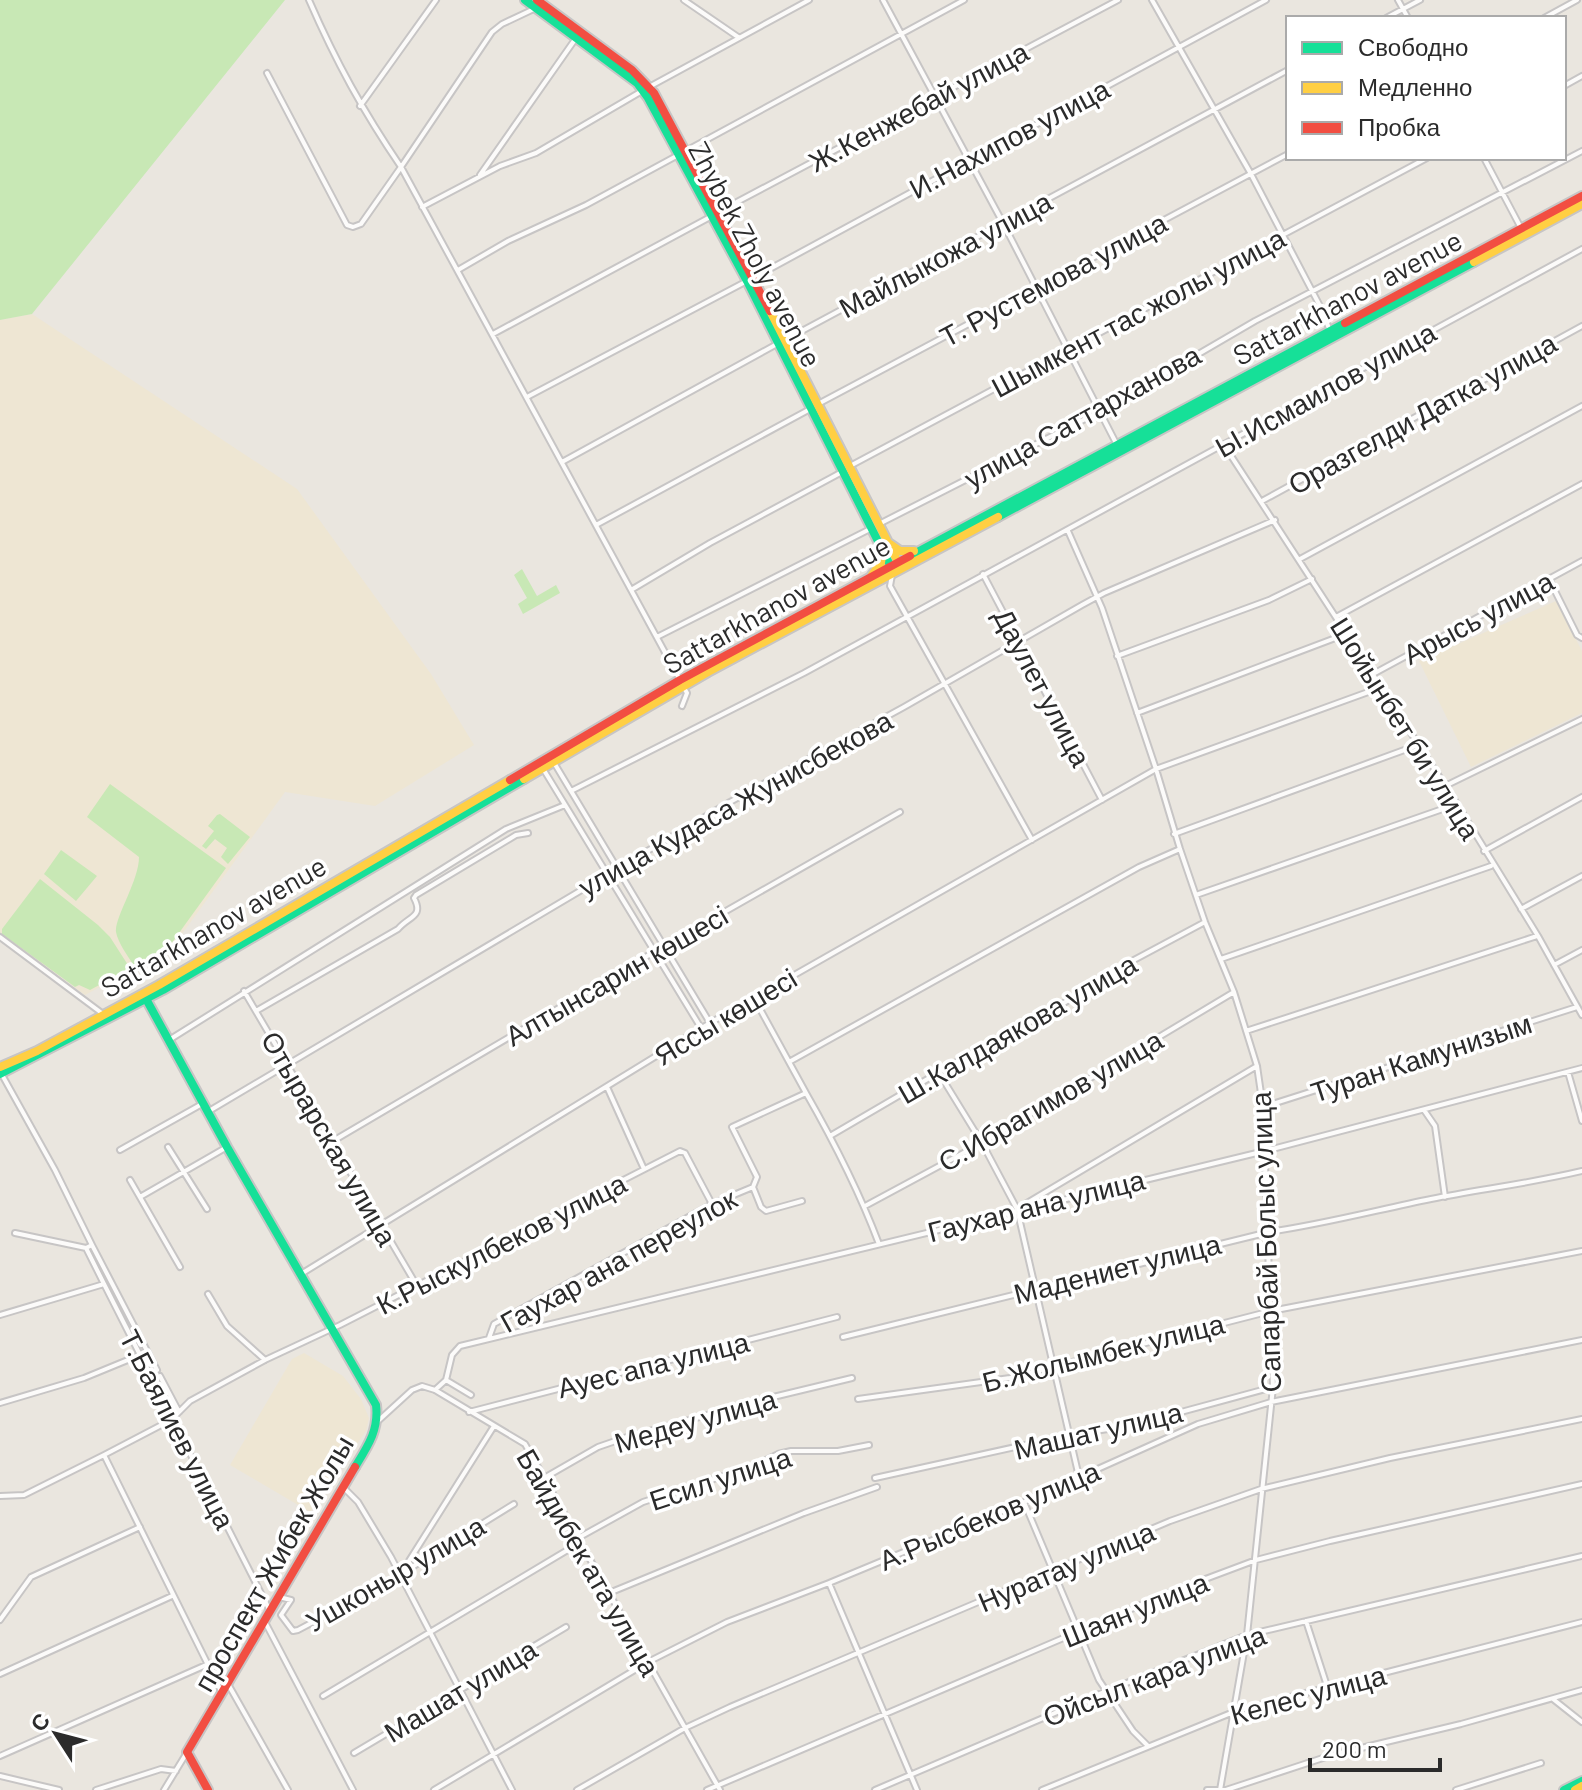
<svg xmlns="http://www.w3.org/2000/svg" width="1582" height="1790" font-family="Barlow,sans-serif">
<rect width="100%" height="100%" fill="#eae6df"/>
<path fill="#eee6d3" d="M32,314L297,489L431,674L474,745L375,806L285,792L171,949L85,995L0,933V320Z
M1556,601L1582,651V713L1471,767L1419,661Z
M304,1353L343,1376L361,1399L369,1418L366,1431L310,1512L230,1465L292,1359Z"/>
<path fill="#c8e8b5" d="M0,0H285L32,314L0,320Z
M522,569L537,596L556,585L560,593L523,614L518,604L527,598L514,575Z
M110,784L226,868L171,944L134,966C128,956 118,943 116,932C114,918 139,881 139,857L87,817Z
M220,814L250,837L228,864L221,857L227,848L215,839L206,849L202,846L214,831L208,826L217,815Z
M61,850L97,876L76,901L44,874Z
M40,879L98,925L110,937L128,965L127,970L90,990L79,985L75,987L2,934V929Z"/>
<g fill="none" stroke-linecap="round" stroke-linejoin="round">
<g stroke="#c7c5c5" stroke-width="8">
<path id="street" d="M309,0C336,62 363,111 401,167L492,32L502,24L536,8
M684,0L738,37
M883,0L1003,223L1117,445
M1152,0L1251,174L1321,308L1330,331
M1398,0L1408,18
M1386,18L1420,0
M1544,18L1577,0
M267,73L347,225L353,227L361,224L401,167L680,680
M1564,86L1582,76
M649,87L809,0
M360,106L436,0
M1484,158L1522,230
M480,175L576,38
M422,207L500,166L536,153L642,91
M718,212L1118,0
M458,270L508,241L586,205L964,0
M753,278L1266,0
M493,334L712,216
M785,340L1288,70
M527,397L747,281
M818,404L1288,154
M1224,445L1457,804L1538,936L1582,1015
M562,462L777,344
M850,466L1427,158
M1262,501L1582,326
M879,524L1099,412L1255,321L1582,151
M596,525L812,408
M1068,531L1102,608L1156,769L1180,849L1205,922L1234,992L1257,1066L1263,1107L1273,1387L1247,1635L1220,1790
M1300,559L1582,406
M983,574L1102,800
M892,575L890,586L895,595L1032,840
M1549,579L1577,635L1582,638
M631,590L710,543L842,472
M1336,617L1582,484
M657,637L872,528
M1117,656L1269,600L1312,579
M1373,674L1582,561
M682,706L687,693L683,686
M1137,713L1346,634
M553,761L710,1023
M542,767L701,1028
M1445,786L1582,719
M571,791L804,673L1582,249
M1174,834L1418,745
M1484,851L1582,797
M1196,895L1457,804
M1521,909L1582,876
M0,937L103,1014
M1221,959L1491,866
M1554,965L1582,950
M244,991L417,1286
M256,1011L398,929C409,916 424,917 414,898L416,895L516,835L528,833
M1246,1031L1537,936
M169,1040L506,829L565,805
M789,1062L1139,867L1180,849
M1568,1072L1582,1121
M1,1073L55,1170L92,1245L86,1248L104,1284L270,1611
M939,1073L982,1143L1017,1209L1079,1477
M607,1087L644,1169
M806,1093C834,1142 859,1191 879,1244
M1263,1107L1577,1007
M1424,1110L1435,1126L1445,1197
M209,1111L730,802L904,707L1082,605L1104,593L1275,520
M830,1136L972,1053L1054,1009L1132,961L1205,922
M333,1141L654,952L900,812
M168,1147L207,1209
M120,1150L202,1104
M130,1180L180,1267
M753,1187L757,1177L732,1127L806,1093L754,998
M140,1197L227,1147
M865,1206L982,1143L1234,992
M1022,1206L1257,1066
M15,1233L86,1248
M92,1245L157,1370
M301,1274L710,1023L1156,769L1382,687
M208,1294L227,1326L265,1360
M0,1315L104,1284
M843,1337L1269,1232C1324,1224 1377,1210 1431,1199C1482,1189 1532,1183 1582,1171
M489,1338L494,1324L712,1204L753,1187L761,1207L766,1211L802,1201
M160,1376L179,1412
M446,1380L471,1395
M435,1390L446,1380L452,1355L460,1346L1265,1151L1582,1068
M858,1399L1010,1378L1271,1311L1582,1251
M0,1403L84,1378L140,1355
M469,1412L837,1317
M378,1421L412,1390L422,1386L435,1390L525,1444L720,1790
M104,1455L222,1693
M544,1478L598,1447L627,1437L769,1398L852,1378
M875,1478L1070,1435L1133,1425L1273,1387
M345,1489L358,1502L391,1557L512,1790
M0,1496L24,1495L104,1455L171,1420L190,1401L265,1360L340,1325L680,1151L685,1153L712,1204
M1024,1502L1099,1680L1133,1731L1148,1746
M578,1538L643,1502L754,1466L778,1454L791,1451H838L869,1445
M402,1572L494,1426
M829,1583L917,1790
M609,1593L804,1513L877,1487
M279,1597L291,1600L281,1615L293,1631L298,1630L383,1585L514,1504
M0,1620L31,1577L140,1527
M1306,1621L1328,1689
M265,1622L353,1790
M0,1674L172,1596
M228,1684L288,1790
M323,1696L581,1542
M1553,1699L1582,1722
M354,1753L566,1627
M0,1756L206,1665
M0,1776L59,1790
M96,1790L161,1769L176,1771
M164,1790L186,1754
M434,1790L648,1662L727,1622L829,1583L1024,1502L1198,1424L1271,1402L1582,1340
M577,1790L685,1728L730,1707L1170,1521L1261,1489L1390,1458L1582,1419
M707,1790L1176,1590L1256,1560L1330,1541L1582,1484
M875,1790L1104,1692L1247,1635L1582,1556
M1042,1790L1236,1711L1582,1622
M1207,1790H1226L1332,1755L1461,1724L1582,1690
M1456,1790L1541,1763"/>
</g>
<g stroke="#c7c5c5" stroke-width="12">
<path id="fast" d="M525,0L637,83L648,98L747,281L892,569
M998,517L1474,262
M910,556L1345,323
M145,997L227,1147L376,1405C379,1430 368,1446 355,1467
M0,1074L163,990L524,779
M1564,1790L1582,1781"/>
</g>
<g stroke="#c7c5c5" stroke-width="12">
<path id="slow" d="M1474,262L1582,204
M770,311L900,566
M890,544L900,551H914
M872,575L881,563L883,549
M524,779L708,672L998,517
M0,1067L37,1051L159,985L510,780
M1575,1790L1582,1786"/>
</g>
<g stroke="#c7c5c5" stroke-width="12">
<path id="jam" d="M537,0L632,70L654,93L770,311
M1345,323L1582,196
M510,780L680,680L910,556
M208,1790L187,1752L355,1467"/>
</g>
<use href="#street" stroke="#fcfbfa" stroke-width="4"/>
<use href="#fast" stroke="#16e098" stroke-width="8"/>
<use href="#slow" stroke="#ffcf43" stroke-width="8"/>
<use href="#jam" stroke="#f24e42" stroke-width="8"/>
</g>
<g text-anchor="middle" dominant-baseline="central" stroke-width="7" stroke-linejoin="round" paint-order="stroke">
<g font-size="28" fill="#2b2b2b" stroke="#fff">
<text transform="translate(918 106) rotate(-28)">Ж.Кенжебай улица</text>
<text transform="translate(1009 138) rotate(-28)">И.Нахипов улица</text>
<text transform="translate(756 254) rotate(62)">Zhybek Zholy avenue</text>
<text transform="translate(945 254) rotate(-28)">Майлыкожа улица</text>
<text transform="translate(1053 279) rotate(-28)">Т. Рустемова улица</text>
<text transform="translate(1347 297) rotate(-28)">Sattarkhanov avenue</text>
<text transform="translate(1138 312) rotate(-28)">Шымкент тас жолы улица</text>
<text transform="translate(1325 389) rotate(-29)">Ы.Исмаилов улица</text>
<text transform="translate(1422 413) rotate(-29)">Оразгелди Датка улица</text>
<text transform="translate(1082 416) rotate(-29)">улица Саттарханова</text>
<text transform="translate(776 604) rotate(-29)">Sattarkhanov avenue</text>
<text transform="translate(1478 617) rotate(-28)">Арысь улица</text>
<text transform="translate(1043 687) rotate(62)">Даулет улица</text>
<text transform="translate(1406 728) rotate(58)">Шойынбет би улица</text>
<text transform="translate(735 803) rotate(-29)">улица Кудаса Жунисбекова</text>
<text transform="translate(213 926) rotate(-30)">Sattarkhanov avenue</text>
<text transform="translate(616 975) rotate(-30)">Алтынсарин көшесі</text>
<text transform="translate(725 1016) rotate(-31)">Яссы көшесі</text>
<text transform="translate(1017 1028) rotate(-30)">Ш.Калдаякова улица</text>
<text transform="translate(1421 1057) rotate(-18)">Туран Камунизым</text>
<text transform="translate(1050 1100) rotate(-30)">С.Ибрагимов улица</text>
<text transform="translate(330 1138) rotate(60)">Отырарская улица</text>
<text transform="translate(1036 1205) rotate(-14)">Гаухар ана улица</text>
<text transform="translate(1265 1242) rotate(-92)">Сапарбай Болыс улица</text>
<text transform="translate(501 1243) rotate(-27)">К.Рыскулбеков улица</text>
<text transform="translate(618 1260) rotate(-29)">Гаухар ана переулок</text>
<text transform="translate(1117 1268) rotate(-14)">Мадениет улица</text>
<text transform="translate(1103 1352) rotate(-14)">Б.Жолымбек улица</text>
<text transform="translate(653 1364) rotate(-14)">Ауес апа улица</text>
<text transform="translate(695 1420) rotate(-16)">Медеу улица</text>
<text transform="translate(178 1429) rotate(63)">Т.Баялиев улица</text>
<text transform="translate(1098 1430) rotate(-13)">Машат улица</text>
<text transform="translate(720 1478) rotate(-18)">Есил улица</text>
<text transform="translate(989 1515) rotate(-23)">А.Рысбеков улица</text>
<text transform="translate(589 1562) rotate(60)">Байдибек ата улица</text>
<text transform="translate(273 1563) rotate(-60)">проспект Жибек Жолы</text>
<text transform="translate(1066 1566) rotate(-23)">Нуратау улица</text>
<text transform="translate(395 1573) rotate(-30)">Ушконыр улица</text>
<text transform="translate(1135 1609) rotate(-22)">Шаян улица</text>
<text transform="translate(1154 1675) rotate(-21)">Ойсыл кара улица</text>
<text transform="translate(460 1690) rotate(-31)">Машат улица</text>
<text transform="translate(1308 1694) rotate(-15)">Келес улица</text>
</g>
</g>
<rect x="1286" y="16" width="280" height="144" fill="#ffffff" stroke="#aaaaaa" stroke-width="2"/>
<rect x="1302" y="42" width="40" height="12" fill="#16e098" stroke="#aaaaaa" stroke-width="2"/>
<text x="1358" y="56" font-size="24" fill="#2b2b2b">Свободно</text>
<rect x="1302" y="82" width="40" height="12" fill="#ffcf43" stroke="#aaaaaa" stroke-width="2"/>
<text x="1358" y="96" font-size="24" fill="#2b2b2b">Медленно</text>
<rect x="1302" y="122" width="40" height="12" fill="#f24e42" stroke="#aaaaaa" stroke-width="2"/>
<text x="1358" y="136" font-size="24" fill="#2b2b2b">Пробка</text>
<g transform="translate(56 1734) rotate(306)" stroke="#ffffff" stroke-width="6" paint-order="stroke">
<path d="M0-6L14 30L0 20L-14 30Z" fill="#2b2b2b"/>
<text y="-12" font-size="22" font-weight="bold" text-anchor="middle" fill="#2b2b2b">С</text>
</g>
<path d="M1310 1758v12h130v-12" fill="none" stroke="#2b2b2b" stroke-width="4"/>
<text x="1322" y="1758" font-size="24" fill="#2b2b2b" stroke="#ffffff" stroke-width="6" paint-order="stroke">200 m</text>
</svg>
